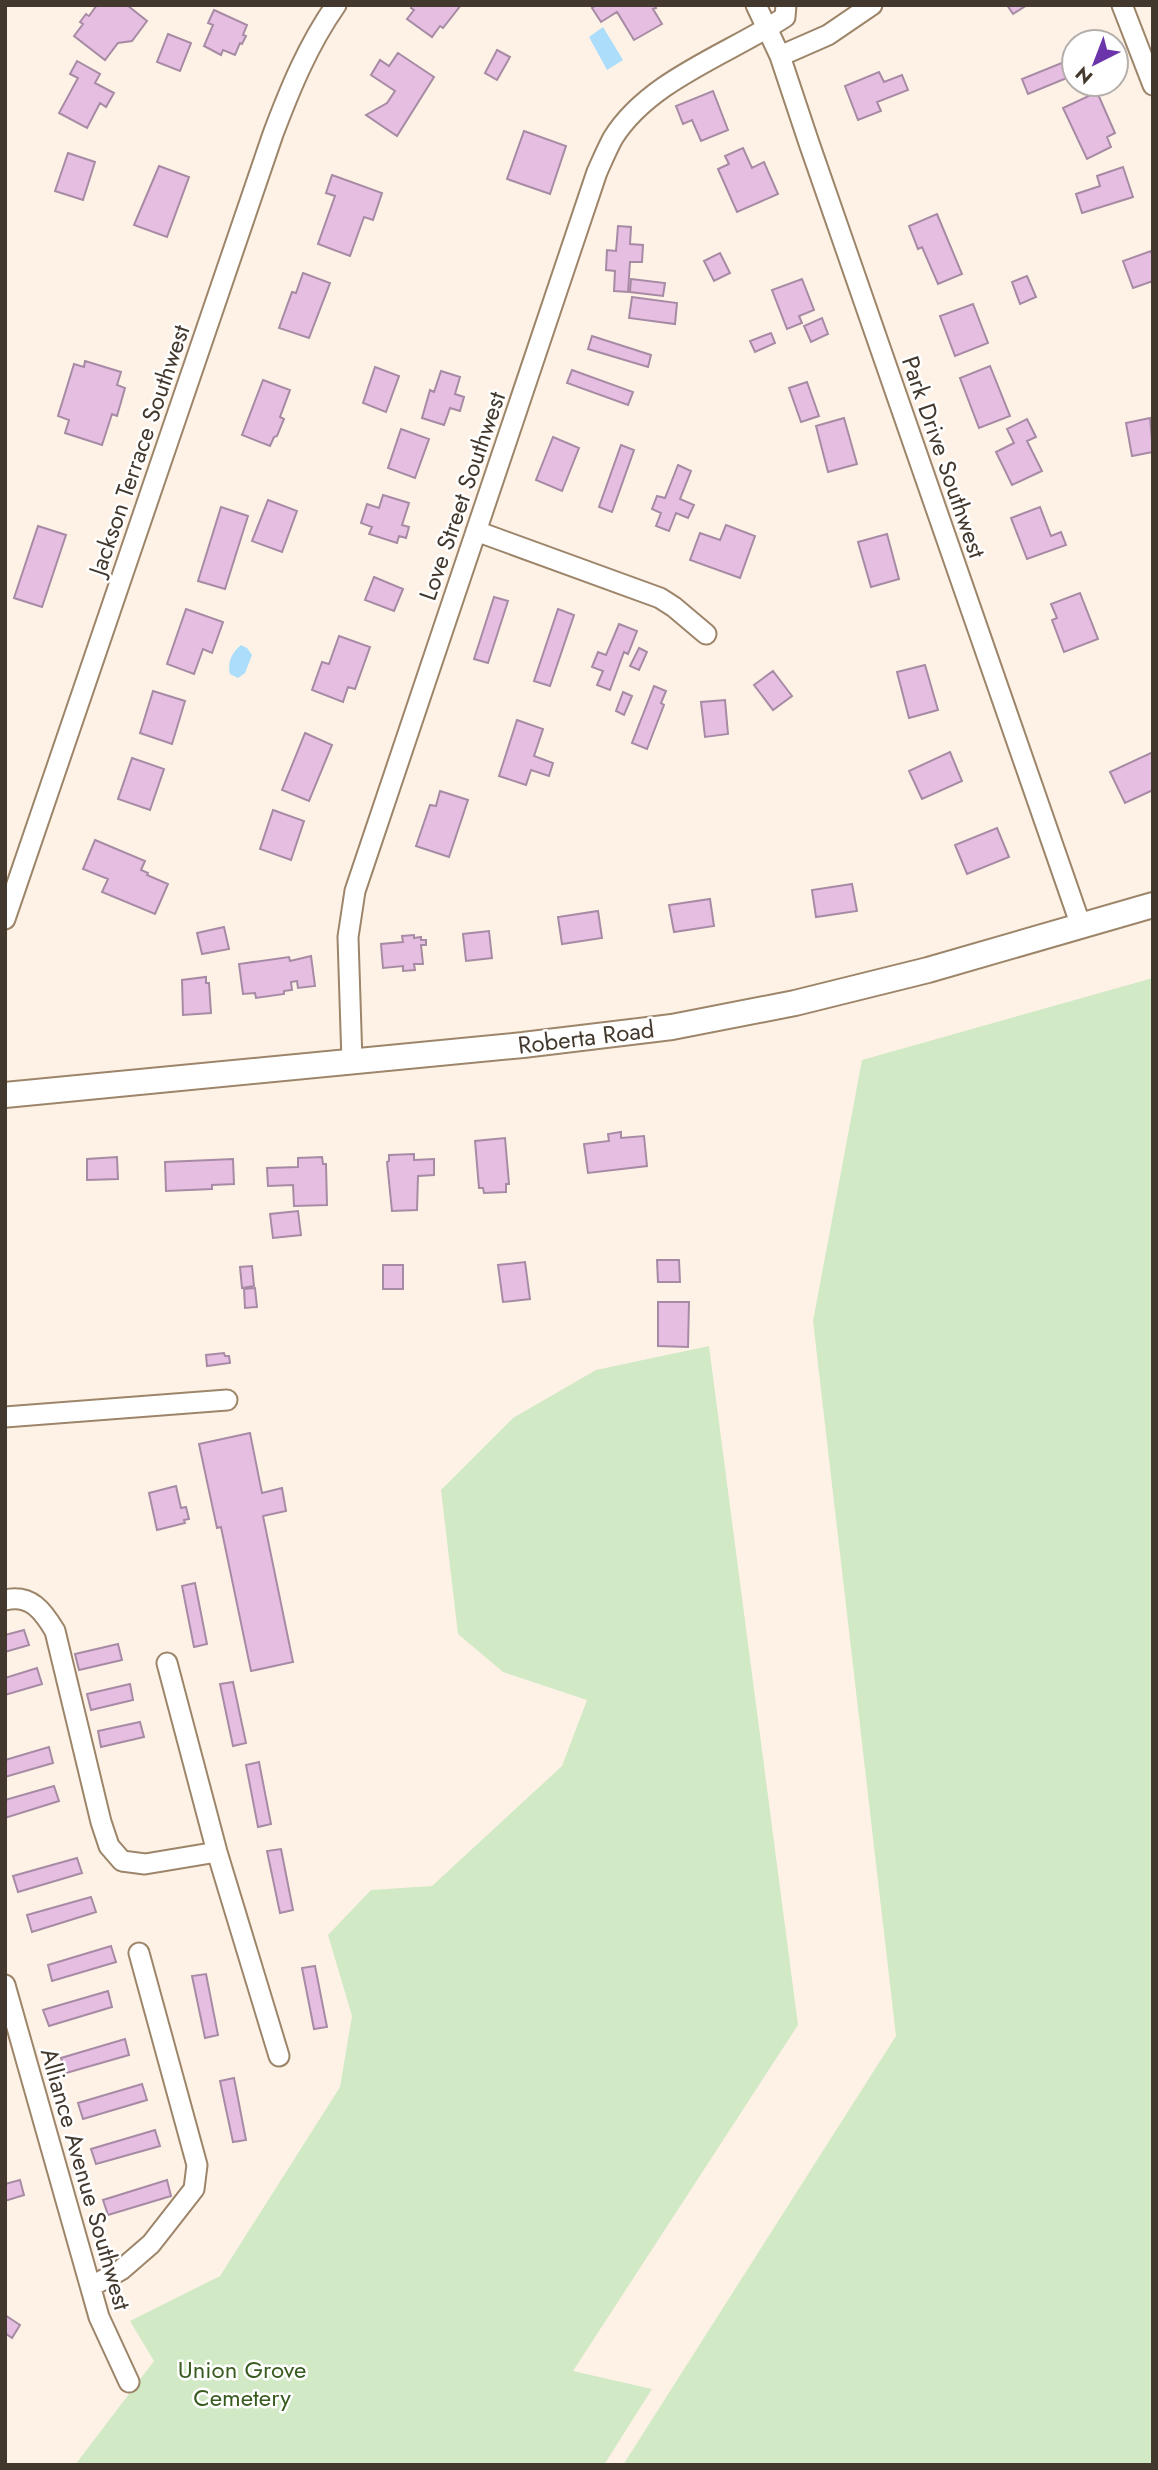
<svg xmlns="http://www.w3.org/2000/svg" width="1158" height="2470" font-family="Jost,sans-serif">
<rect width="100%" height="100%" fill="#fef2e7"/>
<path fill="#d1e9c4" d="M1153,978V2465H623L896,2036L813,1321L862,1060Z
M709,1346L798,2025L573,2371L652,2389L604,2465H75L154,2361L130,2321L220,2276L340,2087L352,2016L328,1935L371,1890L432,1886L562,1766L587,1700L503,1672L458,1634L441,1490L513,1418L596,1370Z"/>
<path fill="#acdefb" d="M603,27L623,60L607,70L589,37Z
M241,645L247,648L252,655L245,673L238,678L230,674C227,663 232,652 241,645Z"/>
<path fill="#e6bee2" stroke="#a78ba4" stroke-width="2" d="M97,5H127L147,21L132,41L118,43L105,60L74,36L83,24L80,22L86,14L89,16Z
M412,5H461L443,28L440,26L432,37L407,19L414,10L411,8Z
M596,5H654L656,8L653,9L662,24L634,40L617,12L601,22L592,8Z
M1007,5H1027L1013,14Z
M214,10L247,25L243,35L246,36L242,44L240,43L235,55L223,50L221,55L204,46L213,25L208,23Z
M168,34L191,43L180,71L157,62Z
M497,50L510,57L497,80L485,73Z
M398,53L434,77L397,136L366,115L387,103L395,91L371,75L380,60L389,66Z
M1074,58V75L1028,94L1022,79Z
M77,61L100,74L95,83L114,93L106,107L100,103L87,128L59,113L78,78L70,74Z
M879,72L884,82L902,75L908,90L877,102L881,111L858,120L845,86Z
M713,91L728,130L701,141L692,120L683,124L676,106Z
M1097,92L1115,133L1107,137L1111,147L1087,159L1063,108Z
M524,131L566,146L550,194L507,179Z
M743,148L752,168L764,162L778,194L737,212L718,169L729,164L725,156Z
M68,153L95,162L83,200L55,191Z
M159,166L189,177L167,237L134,225Z
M1123,167L1133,197L1082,213L1076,194L1100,186L1097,176Z
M332,175L382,193L373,220L364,217L350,256L318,244L335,196L326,193Z
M937,214L962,274L938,284L922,247L918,249L909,226Z
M618,226L631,227L630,244L643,245L642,262H630L628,292L614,291L615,271L606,270L607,250L616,251Z
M1151,251L1153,257V281L1133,288L1123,261Z
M720,253L730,273L714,281L704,261Z
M303,273L330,283L309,338L279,328L292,292L296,293Z
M1027,276L1036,297L1020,304L1012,282Z
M631,279L665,283L663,296L630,292Z
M802,279L814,310L799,316L802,323L787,329L772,290Z
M632,297L677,303L675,324L629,318Z
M973,304L988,343L955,356L940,316Z
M822,318L828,334L811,342L804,326Z
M771,333L775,343L755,352L750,341Z
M592,336L651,355L648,367L588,349Z
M85,361L121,372L117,385L125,388L117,416L112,414L102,445L65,433L69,420L58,416L74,364L84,367Z
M990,366L1010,416L979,428L960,378Z
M375,367L399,376L386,412L363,403Z
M572,370L633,392L628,405L567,383Z
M441,371L460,377L455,394L464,397L460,411L450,408L444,425L422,418L430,390L434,392Z
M263,380L290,390L280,417L284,419L277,436L274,437L270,446L242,435Z
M807,382L819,416L801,422L789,388Z
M844,418L857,464L828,472L816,426Z
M1150,418L1153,452L1132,456L1126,423Z
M1027,419L1036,437L1027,441L1042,471L1012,485L996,452L1014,443L1007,429Z
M401,429L429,439L415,478L388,468Z
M553,437L579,448L562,491L536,480Z
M621,445L634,450L612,512L599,507Z
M678,465L691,471L680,499L694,505L688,518L676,513L669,531L656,526L661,513L652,509L657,496L665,498Z
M383,495L409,503L402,525L409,527L406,538L399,536L397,543L369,534L372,527L361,523L367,504L379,508Z
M268,500L297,511L282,552L252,541Z
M221,507L248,516L225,589L198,581Z
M1040,507L1051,536L1061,532L1066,545L1027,559L1011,518Z
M726,525L755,536L740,578L690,560L700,533L720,540Z
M38,526L66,535L42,607L14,598Z
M887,534L899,579L871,587L858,542Z
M374,577L403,589L394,611L365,600Z
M1080,593L1098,639L1064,652L1052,620L1057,618L1051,604Z
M494,597L508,601L488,663L474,659Z
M186,609L223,622L212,653L203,649L194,674L167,664Z
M558,609L574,615L550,686L534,681Z
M619,624L637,631L628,654L624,652L610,690L597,685L603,671L592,667L598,652L606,655Z
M339,636L370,647L355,689L348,687L343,702L312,690L322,662L329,664Z
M639,648L647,652L639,670L630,666Z
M925,665L938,710L909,718L897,672Z
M773,671L792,696L773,710L754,685Z
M654,686L666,691L661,703L664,705L647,749L632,743Z
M153,691L185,701L172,744L140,733Z
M623,692L632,696L624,715L616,711Z
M725,700L728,734L705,737L701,702Z
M517,720L543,729L534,756L553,763L549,776L531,770L526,785L499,776Z
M305,733L332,745L309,801L282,790Z
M950,752L962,781L922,799L909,771Z
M1153,752V790L1125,803L1110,772Z
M132,758L164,769L150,810L118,799Z
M440,791L468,800L449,857L416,846L430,805L436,806Z
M273,810L304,821L291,860L260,849Z
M997,828L1009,857L967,874L955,845Z
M95,840L145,861L141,870L148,873L147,875L168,884L155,914L102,892L108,879L83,869Z
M852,884L857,911L816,917L812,890Z
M710,899L714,926L674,932L669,905Z
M598,911L602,938L562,944L558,917Z
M224,927L229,949L202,954L197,933Z
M489,931L492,958L466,961L463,934Z
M414,935V938L421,937V940H426V945H421L423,964H414L415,970L403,971V966L383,968L381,944L403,942L402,936Z
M311,956L315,986L298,988L297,981L291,982L292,990L284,991V994L256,998L255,993L243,994L239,964L289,957L290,961Z
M206,977V983H209L211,1013L183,1015L182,980Z
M621,1132V1138L644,1136L647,1166L588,1173L584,1144L609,1141L608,1134Z
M505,1138L509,1184H506V1192L484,1193L483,1188H479L475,1141Z
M414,1154V1160L434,1159V1175L418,1176L417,1210L392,1211L387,1162L389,1161V1155Z
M117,1157L118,1179L87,1180V1159Z
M322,1157L323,1164H326L327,1205L294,1206L293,1185L268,1186L267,1168L298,1167V1158Z
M233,1159L234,1184L212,1185V1189L166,1191L165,1162Z
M298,1211L301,1235L273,1238L270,1214Z
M657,1260H679L680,1282H658Z
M525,1262L530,1299L503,1302L498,1265Z
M383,1265H403V1289H383Z
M252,1266L254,1286L242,1288L240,1267Z
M255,1288L257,1307L245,1308L244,1289Z
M658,1302H689L688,1347L658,1346Z
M224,1353L225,1356H229L230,1363L207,1366L206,1355Z
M250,1433L262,1493L282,1488L286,1511L263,1516L293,1662L251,1671L221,1527L217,1528L199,1444Z
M176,1486L181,1508L186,1507L189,1519L184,1520L185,1523L157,1530L149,1493Z
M195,1583L207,1644L194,1647L182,1586Z
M24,1630L29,1645L5,1652V1635Z
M118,1644L122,1660L79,1670L75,1654Z
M37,1668L42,1684L5,1695V1678Z
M233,1682L246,1743L233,1746L220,1684Z
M130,1684L133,1700L91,1710L87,1694Z
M140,1722L144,1737L101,1747L98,1731Z
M49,1747L53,1763L5,1777V1760Z
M259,1762L271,1824L258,1827L246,1765Z
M54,1786L59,1801L5,1818V1800Z
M281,1849L293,1910L280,1913L267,1851Z
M77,1858L82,1873L18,1892L13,1876Z
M91,1897L96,1912L32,1932L27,1915Z
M111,1946L116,1962L52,1981L48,1965Z
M315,1966L327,2027L314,2029L302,1968Z
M206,1974L218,2035L205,2038L192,1976Z
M108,1991L112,2007L49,2026L43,2010Z
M125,2039L129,2055L66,2073L61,2058Z
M234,2078L246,2140L233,2142L220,2081Z
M142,2084L147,2100L83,2119L78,2103Z
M155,2130L160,2146L96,2164L91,2149Z
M20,2180L24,2195L5,2201V2184Z
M167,2180L171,2196L108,2215L103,2200Z
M5,2315L20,2325L12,2338L5,2333Z"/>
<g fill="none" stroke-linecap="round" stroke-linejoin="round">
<g stroke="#9d856a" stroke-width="23">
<path id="minor" d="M756,5L780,56L809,143L1081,926
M1122,5L1153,85
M780,56L828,35L872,5
M476,531L660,598L674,607L706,634
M5,919L273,134C290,89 308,45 336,5
M352,1062L348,937L355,891L597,172C602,161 607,149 613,138C649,80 729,54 785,17L786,5
M5,1417L227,1400
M5,1600C31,1594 43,1611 55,1631L101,1822L109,1846L122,1861L145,1864L217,1852
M167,1663L217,1852L279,2056
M5,1985L99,2317L129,2382
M92,2286L121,2270L151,2244L194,2189L197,2165L139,1953"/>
</g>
<g stroke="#9d856a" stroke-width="28">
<path id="tertiary" d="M5,1095L523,1045L672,1027L795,1003L928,970L1153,905"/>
</g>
<use href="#minor" stroke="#fff" stroke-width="19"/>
<use href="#tertiary" stroke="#fff" stroke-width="24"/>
</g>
<g text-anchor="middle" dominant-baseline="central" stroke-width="5" stroke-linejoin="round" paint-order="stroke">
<g font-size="24" fill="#43382d" stroke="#fff">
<text transform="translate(139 450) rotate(-71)">Jackson Terrace Southwest</text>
<text transform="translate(944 457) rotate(71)">Park Drive Southwest</text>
<text transform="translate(462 496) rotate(-71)">Love Street Southwest</text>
<text transform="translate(586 1037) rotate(-7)">Roberta Road</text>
<text transform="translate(86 2179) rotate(74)">Alliance Avenue Southwest</text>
</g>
<g font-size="24" fill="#385b20" stroke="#fff">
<text x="242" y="2369">Union Grove<tspan x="242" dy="28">Cemetery</tspan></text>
</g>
</g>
<rect width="1158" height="2470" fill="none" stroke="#43382d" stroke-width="14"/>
<g transform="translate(1095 63) rotate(222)"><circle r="33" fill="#ffffff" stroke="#b4afab" stroke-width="2"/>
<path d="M0-5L12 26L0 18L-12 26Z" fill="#6c34aa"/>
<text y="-10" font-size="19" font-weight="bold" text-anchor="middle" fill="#43382d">N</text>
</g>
</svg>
